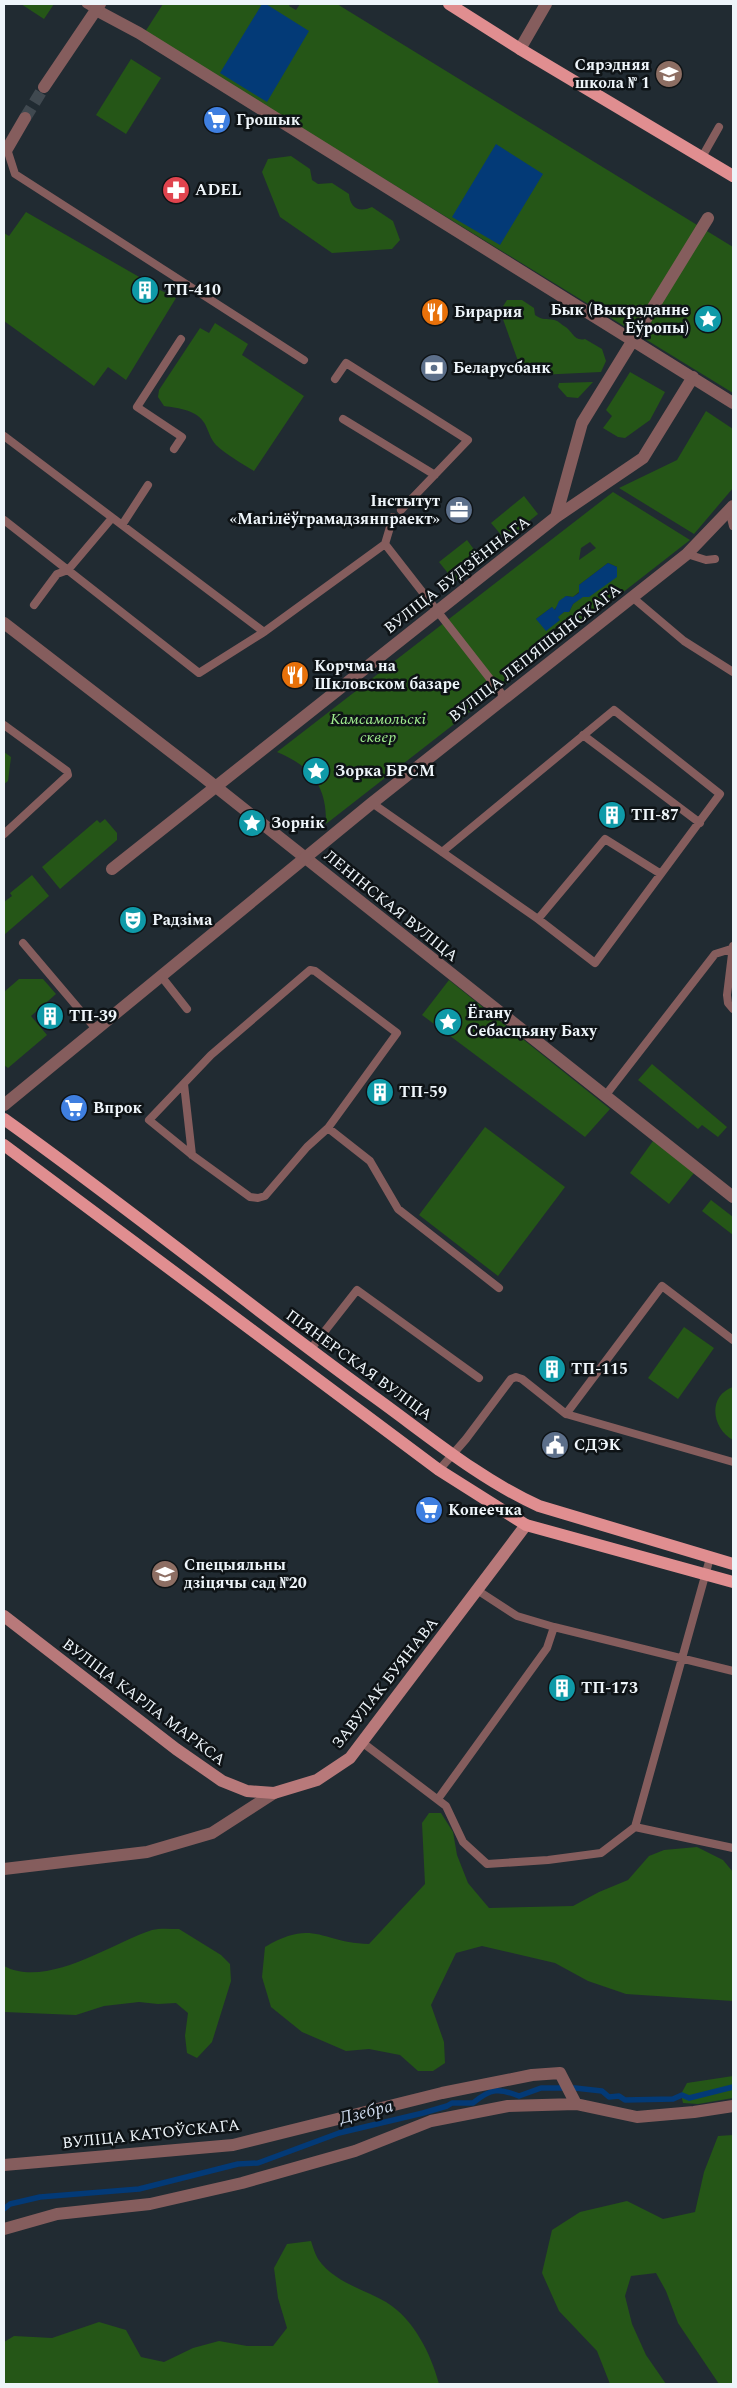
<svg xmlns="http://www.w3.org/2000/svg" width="737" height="2388" font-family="Spectral,serif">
<rect width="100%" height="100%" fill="#212b32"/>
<path fill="#255617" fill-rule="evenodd" d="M21,4H54L44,19Z
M163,4H290L289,6L296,10L300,4H337L733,247V393L145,32Z
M131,59L161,78L126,134L96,115Z
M291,156L310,169L312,180L318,184L332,183L349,194C350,208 359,213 372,207L393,221L400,240L392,249L332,253L280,217L262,172L268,159Z
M26,212L141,278L133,290L150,302L158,289L176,298L126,380L108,367L94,386L4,321V233L9,236Z
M507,300H522L534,308L535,315C543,321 546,318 554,320C557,320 561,324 564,326C573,331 574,342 585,339L602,349L606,361L601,372L538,375L518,361L500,311Z
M215,323L248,344L242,355L304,396L254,471C241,463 227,455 216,445C210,438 209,432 205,424C197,410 179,408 164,406L158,397L159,390L200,328L209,333Z
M630,372L665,392L650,420L625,438L618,437L603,428L612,416L606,410Z
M593,382L578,398L567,397L558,387L559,383Z
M706,411L733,429V488L694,534L619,488L677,460Z
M613,492L690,540L326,824C327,786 311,766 277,752ZM590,542L596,548L579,560L581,548ZM608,563L617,567L573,604L569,612H564L557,617L560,620L536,619L552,607L554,610L566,596L573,597L579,592V585Z
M524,496L538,514L512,535L502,536L491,523Z
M467,540L478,555L473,567L455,582L439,562Z
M4,752L11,757L8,781L4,784Z
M105,819L117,833V840L60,889L42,867L97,820L100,823Z
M32,875L49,896L4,935V902L12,896L10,893Z
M19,979H43L56,994L31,1016L47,1035L8,1068L4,1065V992Z
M449,980L610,1109L585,1137L422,1015Z
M652,1064L727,1127L718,1137L702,1125L698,1129L638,1080Z
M485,1127L565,1187L498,1276L419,1215Z
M653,1141L694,1173L669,1204L630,1173Z
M711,1200L733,1217V1235L702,1211Z
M684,1327L714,1348L678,1399L648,1378Z
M733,1387V1440C712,1429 707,1396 733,1387Z
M429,1813H441L453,1832L457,1855L468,1883L489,1908L573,1906L599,1892L628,1880L649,1856L664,1850L697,1847L723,1860L733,1872V2001L626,1994L588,1981L555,1963L482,1946L456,1953L431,2005L444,2042L445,2063L433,2071H418L400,2055L369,2049L346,2051L302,2032L271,2007L262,1977L265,1947C314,1918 321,1943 369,1944L425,1884L422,1823Z
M179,1929L221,1955L230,1964L231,1981L212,2042L197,2058L187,2053L185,2036L188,2013L176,2003L158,2004L139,2002L104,2006L76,2015L4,2012V1966C47,1989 112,1943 152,1930C160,1928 170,1929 179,1929Z
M733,2076V2098L698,2104L683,2103L681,2094L687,2083Z
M733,2135V2384H719L678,2323L666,2291L656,2273L631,2276L625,2296L632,2324L646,2355L666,2384H610L597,2351L559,2311L542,2273L552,2230L580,2212L627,2201L663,2219L695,2212L704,2172L718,2136Z
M311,2241C313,2247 315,2254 318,2259C334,2282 363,2289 386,2302C414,2319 431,2354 439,2384H4V2342L14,2336L52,2338L99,2322L126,2330L141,2357L164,2362L193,2348L219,2341L247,2346H273L287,2328L278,2298L274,2268L287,2244Z"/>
<path fill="#033a77" d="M262,4H266L309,31L267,102L220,73Z
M496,144L543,174L500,245L452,217Z
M608,563L617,567V577L589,597H583L573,604L569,612H564L558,617L560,620L546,631L536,619L552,607L555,610L559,601L566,596L573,597L579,593V585Z"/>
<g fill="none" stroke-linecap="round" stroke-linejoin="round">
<path stroke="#033a77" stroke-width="5.5" d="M4,2209L10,2204L40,2197L139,2189L238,2164L258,2163L339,2133L423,2113L447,2106L452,2103H473C491,2088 499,2088 519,2096L541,2088H575L602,2091L609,2097L619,2096L625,2100L673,2099L682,2095L689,2098L733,2087"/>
<path stroke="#404950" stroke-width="12" stroke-dasharray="12 6" stroke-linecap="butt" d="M25,118L44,87"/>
<path stroke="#855d5d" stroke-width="8" d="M86,4L96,10
M7,149L15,174L304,360
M702,157L719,127
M335,379L346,363L468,440L401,510
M343,419L435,475
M4,436L264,632
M174,449L182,437L137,407L181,339
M729,510L733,526
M393,517L385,544L505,698
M4,520L199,673L264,632L385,544
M122,525L148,485
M687,554L706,560L715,559
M632,597L684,641L733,672
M34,605L57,574L68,570L112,518
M4,725L67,771L68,775L4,834
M583,735L700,823
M372,803L538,919L595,963L720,794L614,710L442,852
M538,919L605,839L661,874
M23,943L95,1028
M733,946L727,995L728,1003L733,1009
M310,970L315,971L397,1033L328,1128L307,1147L265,1196L258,1198L250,1197L192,1155L149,1120L211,1055Z
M161,976L187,1009
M184,1084L192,1155
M605,1096L715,954L731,949
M328,1128L370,1161L398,1209L499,1288
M310,1350L357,1290L479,1378
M566,1414L733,1462
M439,1470L466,1439L511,1379L516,1377L522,1379L566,1414L662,1286L733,1340
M554,1627L733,1671
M363,1743L446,1806L463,1842L487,1864L548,1860L601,1853L635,1827L710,1558
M438,1799L547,1648L554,1627L517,1616L477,1590
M635,1827L733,1848"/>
<path stroke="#855d5d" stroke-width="12" d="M96,10L139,33L733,403
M556,517L643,458L693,377
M4,623L201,775L733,1197
M112,869L556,517L582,423L708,218"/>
<path stroke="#855d5d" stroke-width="12" d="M520,49L546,4
M44,87L100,4
M4,150L7,149L25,118
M4,1105L372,803L687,554L733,506
M4,1869L147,1852L212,1833L274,1793
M4,2165L233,2145L442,2093L532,2075L560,2073L576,2104
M4,2229L57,2214L150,2204L242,2183L355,2151L431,2121L508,2106L576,2104L637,2117L694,2112L733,2106"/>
<path stroke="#b8797a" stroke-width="12" d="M4,1616L176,1749L222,1781L247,1791L274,1793L317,1780L350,1758L526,1525"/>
<path stroke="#e08e90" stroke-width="12" d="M449,4L520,49L733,176
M4,1119C129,1208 248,1305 373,1396C426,1434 479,1479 539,1506L733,1564
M4,1145L439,1470L526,1525L733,1582"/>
</g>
<defs>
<g id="school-disc" transform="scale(1.4375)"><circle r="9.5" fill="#8d6e63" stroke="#0e1316"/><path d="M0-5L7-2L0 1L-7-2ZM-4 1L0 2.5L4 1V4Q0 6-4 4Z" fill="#fff"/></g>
<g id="supermarket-disc" transform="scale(1.4375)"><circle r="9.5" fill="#3f7fe0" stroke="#0e1316"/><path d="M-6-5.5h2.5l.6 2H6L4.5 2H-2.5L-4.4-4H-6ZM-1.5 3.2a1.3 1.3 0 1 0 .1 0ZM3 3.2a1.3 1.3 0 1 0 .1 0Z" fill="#fff"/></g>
<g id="pharmacy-disc" transform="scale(1.4375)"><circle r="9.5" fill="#e0444e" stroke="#0e1316"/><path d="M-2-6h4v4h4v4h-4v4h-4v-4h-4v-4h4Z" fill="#fff"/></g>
<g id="building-disc" transform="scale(1.4375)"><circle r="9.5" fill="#0f9aa8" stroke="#0e1316"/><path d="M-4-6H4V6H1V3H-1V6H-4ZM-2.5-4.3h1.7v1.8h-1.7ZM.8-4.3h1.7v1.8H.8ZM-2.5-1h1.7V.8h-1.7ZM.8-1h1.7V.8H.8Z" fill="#fff"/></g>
<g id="restaurant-disc" transform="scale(1.4375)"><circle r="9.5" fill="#e8710a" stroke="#0e1316"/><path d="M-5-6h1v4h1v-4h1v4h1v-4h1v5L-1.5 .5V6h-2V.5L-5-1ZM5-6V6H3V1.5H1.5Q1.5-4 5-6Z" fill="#fff"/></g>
<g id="sight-disc" transform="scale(1.4375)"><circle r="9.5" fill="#0f9aa8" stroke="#0e1316"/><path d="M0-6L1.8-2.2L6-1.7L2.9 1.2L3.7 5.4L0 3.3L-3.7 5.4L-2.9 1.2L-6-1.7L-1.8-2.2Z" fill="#fff"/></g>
<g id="bank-disc" transform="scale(1.4375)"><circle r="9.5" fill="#5c6f8a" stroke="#0e1316"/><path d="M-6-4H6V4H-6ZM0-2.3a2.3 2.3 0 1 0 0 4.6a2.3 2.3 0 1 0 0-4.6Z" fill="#fff"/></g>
<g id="office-disc" transform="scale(1.4375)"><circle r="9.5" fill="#5c6f8a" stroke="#0e1316"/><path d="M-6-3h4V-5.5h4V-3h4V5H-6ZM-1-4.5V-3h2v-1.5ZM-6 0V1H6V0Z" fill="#fff"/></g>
<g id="theatre-disc" transform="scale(1.4375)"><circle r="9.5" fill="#0f9aa8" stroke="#0e1316"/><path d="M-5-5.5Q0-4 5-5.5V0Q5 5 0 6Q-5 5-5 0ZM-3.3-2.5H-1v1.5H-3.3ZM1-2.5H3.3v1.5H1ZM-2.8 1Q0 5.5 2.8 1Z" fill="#fff"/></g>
<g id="civic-disc" transform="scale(1.4375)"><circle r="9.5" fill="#5c6f8a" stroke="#0e1316"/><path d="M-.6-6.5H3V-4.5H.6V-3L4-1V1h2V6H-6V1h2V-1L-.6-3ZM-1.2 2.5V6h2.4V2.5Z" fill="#fff"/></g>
</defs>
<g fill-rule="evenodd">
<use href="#school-disc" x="669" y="74"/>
<use href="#supermarket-disc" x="217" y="120"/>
<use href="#pharmacy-disc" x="176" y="190"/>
<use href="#building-disc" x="145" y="290"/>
<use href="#restaurant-disc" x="435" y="312"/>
<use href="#sight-disc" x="708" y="319"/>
<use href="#bank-disc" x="434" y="368"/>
<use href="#office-disc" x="459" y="510"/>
<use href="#restaurant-disc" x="295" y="675"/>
<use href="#sight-disc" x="316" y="771"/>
<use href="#building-disc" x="612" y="815"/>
<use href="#sight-disc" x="252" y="823"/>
<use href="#theatre-disc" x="133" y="920"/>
<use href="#building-disc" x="50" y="1016"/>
<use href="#sight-disc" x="448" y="1022"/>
<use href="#building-disc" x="380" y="1092"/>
<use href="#supermarket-disc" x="74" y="1108"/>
<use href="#building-disc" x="552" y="1369"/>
<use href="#civic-disc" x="555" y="1445"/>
<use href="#supermarket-disc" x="429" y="1510"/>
<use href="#school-disc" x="165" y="1574"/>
<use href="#building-disc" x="562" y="1688"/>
</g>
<g text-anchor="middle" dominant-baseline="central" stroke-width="5" stroke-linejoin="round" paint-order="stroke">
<g font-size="16" font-weight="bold" fill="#eef5fa" stroke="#0e1316" text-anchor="start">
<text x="650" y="65" text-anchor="end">Сярэдняя<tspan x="650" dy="18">школа № 1</tspan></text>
<text x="236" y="120">Грошык</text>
<text x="195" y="190">ADEL</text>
<text x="164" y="290">ТП-410</text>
<text x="689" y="310" text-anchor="end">Бык (Выкраданне<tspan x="689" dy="18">Еўропы)</tspan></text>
<text x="454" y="312">Бирария</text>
<text x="453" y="368">Беларусбанк</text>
<text x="440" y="501" text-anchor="end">Інстытут<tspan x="440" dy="18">«Магілёўграмадзянпраект»</tspan></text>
<text x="314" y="666">Корчма на<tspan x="314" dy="18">Шкловском базаре</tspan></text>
<text x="335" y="771">Зорка БРСМ</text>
<text x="631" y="815">ТП-87</text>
<text x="271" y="823">Зорнік</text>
<text x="152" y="920">Радзіма</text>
<text x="467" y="1013">Ёгану<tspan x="467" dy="18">Себасцьяну Баху</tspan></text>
<text x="69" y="1016">ТП-39</text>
<text x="399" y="1092">ТП-59</text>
<text x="93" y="1108">Впрок</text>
<text x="571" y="1369">ТП-115</text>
<text x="574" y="1445">СДЭК</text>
<text x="448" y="1510">Копеечка</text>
<text x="184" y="1565">Спецыяльны<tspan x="184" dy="18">дзіцячы сад №20</tspan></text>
<text x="581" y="1688">ТП-173</text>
</g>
<g font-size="16" fill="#eef5fa" stroke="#0e1316">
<text transform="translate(457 575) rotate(-38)">ВУЛІЦА БУДЗЁННАГА</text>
<text transform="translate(535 653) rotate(-38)">ВУЛІЦА ЛЕПЯШЫНСКАГА</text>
<text transform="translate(391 906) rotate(39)">ЛЕНІНСКАЯ ВУЛІЦА</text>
<text transform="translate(359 1365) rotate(36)">ПІЯНЕРСКАЯ ВУЛІЦА</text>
<text transform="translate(385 1683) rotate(-52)">ЗАВУЛАК БУЯНАВА</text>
<text transform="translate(144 1702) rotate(37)">ВУЛІЦА КАРЛА МАРКСА</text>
<text transform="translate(151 2134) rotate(-6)">ВУЛІЦА КАТОЎСКАГА</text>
</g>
<g font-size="16" font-style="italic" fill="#a0ed8e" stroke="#0e1316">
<text x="378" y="719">Камсамольскі<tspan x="378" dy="18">сквер</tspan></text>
</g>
<g font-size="18" font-style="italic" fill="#cedbee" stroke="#0e1316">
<text transform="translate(366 2112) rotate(-14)">Дзебра</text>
</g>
</g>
<rect width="737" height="2388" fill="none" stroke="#eef5fa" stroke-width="10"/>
</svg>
